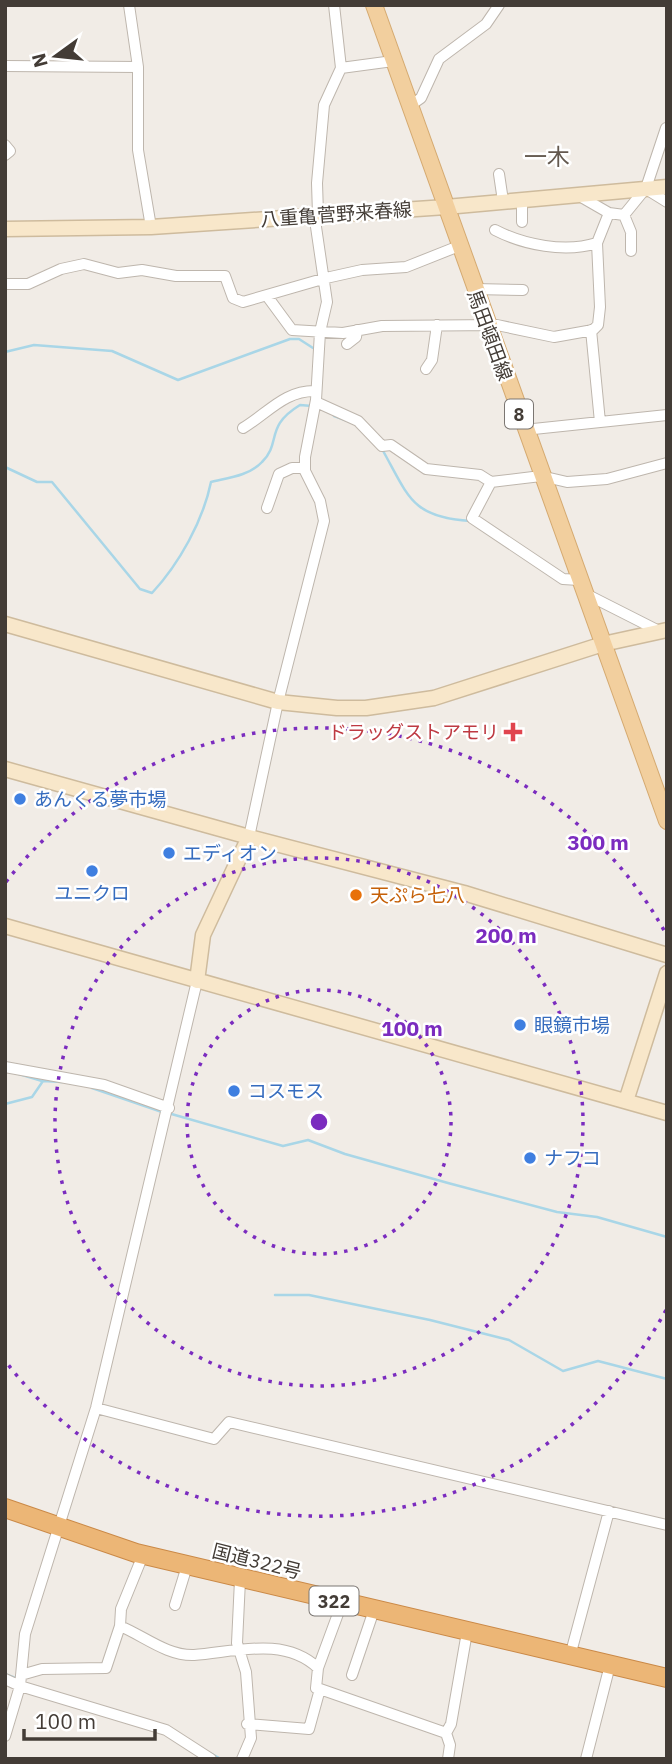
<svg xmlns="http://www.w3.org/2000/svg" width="672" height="1764" font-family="'IBM Plex Sans','Noto Sans JP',sans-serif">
<rect width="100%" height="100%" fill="#f1ece6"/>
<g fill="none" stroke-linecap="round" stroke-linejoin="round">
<path stroke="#a9d6e7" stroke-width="2.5" d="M5,352L34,345L112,351L178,380L290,339H299L313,348
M334,416L348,421
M382,449C409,497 411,517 470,521
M5,467L37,482H52L140,589L152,593C179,564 203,521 211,482C227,478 249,476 262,462C282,442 264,427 300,405L312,406
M19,1074L42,1081
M92,1088L162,1112
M5,1104L32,1097L43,1081L62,1082
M168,1113L283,1146L308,1140L345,1154L448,1183L557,1212L597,1217L667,1237
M275,1295H309L430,1320L509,1340L563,1371L598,1361L667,1379
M5,1674L18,1679
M210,1753L221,1759"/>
<g stroke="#beb6ad" stroke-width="12">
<path id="street" d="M129,5L138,67V150L151,227
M5,66L138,67
M341,68L393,61
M408,107L421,98L439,59L486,24L499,5
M5,145L10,151L5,155
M499,174L503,201
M646,189L667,202
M576,194L609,213L624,215
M318,214L317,183L324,105L341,68L334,5
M522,222V199
M495,230C524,245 565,253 597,243
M631,251V232L624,215L646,188L666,128
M5,284H28L61,269L84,264L118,273L142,270L176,276H225L233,298L243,302L326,278L362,270L406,267L459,246
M474,289L523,290
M267,296L292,330L343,333L382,326L497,325L554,337L593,330L598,325L600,307L597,243L609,213
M591,330L600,422
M347,344L356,337L357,330
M426,369L432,360L437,325
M316,402L358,421L382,446L391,445L426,469L480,475L491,482L541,476L567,482L607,479L667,463
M243,428C268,413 285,390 316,391
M524,430L667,415
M491,482L472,518L563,579L579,580
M267,508L279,474L292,468H305
M584,593L661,632
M249,837L278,702L324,521L320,501L305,471V457L316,400L320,332L327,302L315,220
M5,1067L104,1085L169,1108
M96,1408L214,1439L229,1422L667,1525
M240,1580L237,1643L246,1672L251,1738L242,1759
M175,1605L187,1566
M120,1626C144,1636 167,1656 194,1655C235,1652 284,1636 318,1668L316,1688L320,1689
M570,1656L609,1511
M318,1668L342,1603
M21,1675L42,1669L106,1668L120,1626L121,1609L143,1555
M352,1675L374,1610
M5,1679L20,1686L166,1730L211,1759
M247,1724L309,1729L320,1689L446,1733
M5,1736L20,1686L25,1634L96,1408L197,981
M448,1759L450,1745L446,1733L451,1724L467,1632
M586,1759L610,1665"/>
</g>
<g stroke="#cebb9d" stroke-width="17">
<path id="secondary" d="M5,229L151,227L446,207L667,187
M5,624L278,702L337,708H366L434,698L603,644L667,630
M5,769L249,837L203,935L197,981
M249,837L464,893L667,955
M5,926L667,1113
M626,1101L667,973"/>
</g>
<g stroke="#d5aa71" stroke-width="18">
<path id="primary" d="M374,5L667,821"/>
</g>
<g stroke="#ca8947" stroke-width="20">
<path id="highway" d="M5,1508L136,1553L667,1678"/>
</g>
<use href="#street" stroke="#fff" stroke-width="10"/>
<use href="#secondary" stroke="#f8e7ca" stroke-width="14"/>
<use href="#primary" stroke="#f2cf9e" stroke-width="16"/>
<use href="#highway" stroke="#ecb676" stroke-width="18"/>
</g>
<g fill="none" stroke="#7b2cbf" stroke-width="3.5" stroke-dasharray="3.5 7">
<circle cx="319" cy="1122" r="132"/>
<circle cx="319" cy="1122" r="264"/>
<path d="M666 1310A395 395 0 0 1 6 1362M6 882A395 395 0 0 1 666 934"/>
</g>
<path fill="#e0444e" stroke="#fff" stroke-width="2.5" d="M509.5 721.5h7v7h7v7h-7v7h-7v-7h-7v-7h7z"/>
<g fill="#3f7fe0" stroke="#fff" stroke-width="2.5">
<circle cx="20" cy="799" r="7"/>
<circle cx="169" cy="853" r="7"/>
<circle cx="92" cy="871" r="7"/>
<circle cx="520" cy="1025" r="7"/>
<circle cx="234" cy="1091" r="7"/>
<circle cx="530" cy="1158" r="7"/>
</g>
<circle fill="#e8710a" stroke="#fff" stroke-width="2.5" cx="356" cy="895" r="7"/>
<g text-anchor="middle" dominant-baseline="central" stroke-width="5" stroke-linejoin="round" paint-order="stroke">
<g fill="#fff" stroke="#7b7672" stroke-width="2">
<rect x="505" y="399.5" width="28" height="29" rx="5"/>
<rect x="309.5" y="1586.5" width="49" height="29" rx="5"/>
</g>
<g font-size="18" font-weight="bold" fill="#433c36">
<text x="519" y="414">8</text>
<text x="334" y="1601">322</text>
</g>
<g font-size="19" fill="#433c36" stroke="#fff">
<text transform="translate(336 214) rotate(-4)">八重亀菅野来春線</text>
<text transform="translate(490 335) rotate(70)">馬田頓田線</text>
<text transform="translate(257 1561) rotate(14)">国道322号</text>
</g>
<g font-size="19" fill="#be3a42" stroke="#fff" text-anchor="end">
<text x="499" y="732">ドラッグストアモリ</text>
</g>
<g font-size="19" fill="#366cbe" stroke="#fff" text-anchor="start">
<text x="34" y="799">あんくる夢市場</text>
<text x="183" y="853">エディオン</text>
<text x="92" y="893" text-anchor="middle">ユニクロ</text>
<text x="534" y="1025">眼鏡市場</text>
<text x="248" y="1091">コスモス</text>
<text x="544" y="1158">ナフコ</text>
</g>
<g font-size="19" fill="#c56008" stroke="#fff" text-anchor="start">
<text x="370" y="895">天ぷら七八</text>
</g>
<g font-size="23" fill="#64594f" stroke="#fff">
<text x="547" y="156">一木</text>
</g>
</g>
<circle cx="319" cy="1122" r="10" fill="#7b2cbf" stroke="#fff" stroke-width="3.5"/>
<g font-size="21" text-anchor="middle" font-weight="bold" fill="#7b2cbf" stroke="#fff" stroke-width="5" stroke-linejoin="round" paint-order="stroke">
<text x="598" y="850">300 m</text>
<text x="506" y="943">200 m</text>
<text x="412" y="1036">100 m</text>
</g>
<rect width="672" height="1764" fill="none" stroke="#433c36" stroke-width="14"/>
<g transform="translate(56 56) rotate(255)" stroke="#ffffff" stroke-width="5" paint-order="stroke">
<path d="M0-5L12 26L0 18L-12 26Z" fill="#433c36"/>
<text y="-10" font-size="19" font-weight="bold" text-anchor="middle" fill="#433c36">N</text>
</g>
<path d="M24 1729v10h131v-10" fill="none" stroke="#433c36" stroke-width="3.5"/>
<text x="35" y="1729" font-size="21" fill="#433c36" stroke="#ffffff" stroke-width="5" paint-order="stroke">100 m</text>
</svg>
